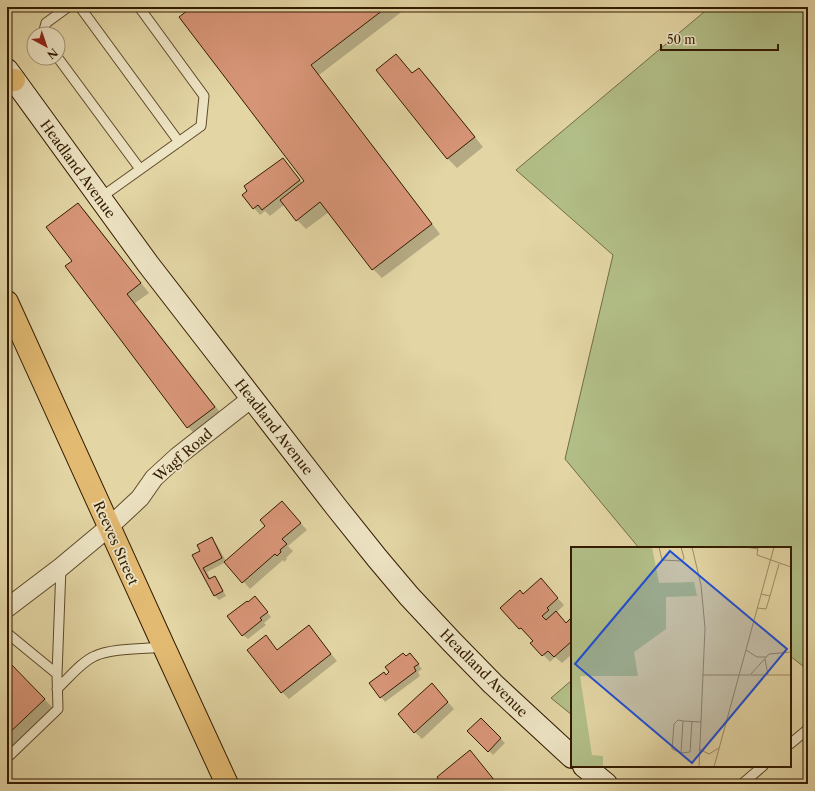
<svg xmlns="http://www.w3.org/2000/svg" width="815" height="791" font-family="'Libre Caslon Text',serif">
<rect width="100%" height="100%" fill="#e3d5a4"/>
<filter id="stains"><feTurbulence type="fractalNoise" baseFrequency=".005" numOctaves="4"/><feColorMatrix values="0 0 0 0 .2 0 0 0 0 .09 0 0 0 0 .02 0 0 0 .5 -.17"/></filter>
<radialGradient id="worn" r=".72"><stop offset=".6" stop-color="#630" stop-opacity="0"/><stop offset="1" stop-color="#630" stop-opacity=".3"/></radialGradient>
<path fill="#b2be87" stroke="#726c44" d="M710,7H808V670L790,656V548H639L565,459L613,255L516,170Z
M572,680V715L551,698Z"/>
<path fill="#0003" d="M193,7H408L319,75L440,234L382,278L373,269L329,212L306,229L297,220L285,204L270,216L265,211L260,215L254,208L282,159L303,183L305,181Z
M396,55L413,74L419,69L428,78L483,147L457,168L448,159L377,70Z
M78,204L87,213L149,293L135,303L223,416L197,436L188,427L66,266L74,261Z
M288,509L307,530L288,546L293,551L286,558L287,559L284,562L283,560L250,589L226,562L207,572L211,580L215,578L219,582L226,596L219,600L214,595L194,555L201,551L212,538L216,543L226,561Z
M547,587L564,605L556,613L567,624L572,619V654L562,663L555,657L550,662L532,643L534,641L528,634L527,635L501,608L523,595Z
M259,602L271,617L264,623L266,625L248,639L243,635L248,603Z
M315,634L337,661L289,699L282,692L266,637L278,651Z
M410,654L422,669L418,672L420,676L385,702L381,697L386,676Z
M7,662L53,708L7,753Z
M438,691L454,709L422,739L415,732Z
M481,719L505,743L493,755L469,731Z
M808,778V784H800Z"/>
<path fill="#d79577" stroke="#331b01" d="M192,7H387L311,65L432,224L372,270L320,202L296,221L280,200L304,181L179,17Z
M396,54L412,73L419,68L475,137L447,159L376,70Z
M283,158L300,180L262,210L258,205L253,209L242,195L247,191L244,186Z
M78,203L141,283L127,294L215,407L187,428L65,266L72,261L46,227Z
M282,501L301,523L282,539L287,544L280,550L281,552L277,556L275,554L242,583L224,562L265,526L260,520Z
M212,537L222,558L203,568L209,579L215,576L223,591L214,596L192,555L200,551L197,545Z
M541,578L558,598L547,608L549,610L542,616L546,620L556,611L566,623L572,617V641L554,657L548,651L542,656L530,643L533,641L521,628L519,629L500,608L520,590L523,594Z
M255,596L268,612L260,618L262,620L242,636L227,616L247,601L248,602Z
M309,625L331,654L281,693L247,650L266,635L277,650Z
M403,653L406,656L410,653L419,664L414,667L416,671L380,698L369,683L384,672L386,675L389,672L385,667Z
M7,660L45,699L7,735Z
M432,683L448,702L414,733L398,714Z
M481,718L501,738L488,752L467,731Z
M470,750L495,781L492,784H442L437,777Z"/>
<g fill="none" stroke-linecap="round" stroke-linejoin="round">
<g stroke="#5f4a2a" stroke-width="11">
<path id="lane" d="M80,7L179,142
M43,34L46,23L68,7
M58,58L140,169
M100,198L201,126L204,96L139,7
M7,633L57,674
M57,689C68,679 81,662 95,656C112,648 144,649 164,647
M790,744L808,729
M7,758L58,709L57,674L61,567
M742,784L763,766"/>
</g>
<g stroke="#5f4a2a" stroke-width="20">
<path id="street" d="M7,608L61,567L109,527L140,498L154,478L178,456L252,398"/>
</g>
<g stroke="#331b01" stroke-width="24">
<path id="secondary" d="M7,70L148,264L337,508L377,558L409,596L452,642L493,684L572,757
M584,766L606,784"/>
</g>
<g stroke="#331b01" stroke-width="24">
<path id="primary" d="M7,80H14
M7,302L164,647L227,784"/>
</g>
<use href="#lane" stroke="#ede4c4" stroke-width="9"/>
<use href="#street" stroke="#ede4c4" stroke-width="18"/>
<use href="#secondary" stroke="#ede4c4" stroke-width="22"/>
<use href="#primary" stroke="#e2ba72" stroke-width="22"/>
</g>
<g text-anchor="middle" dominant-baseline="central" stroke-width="3.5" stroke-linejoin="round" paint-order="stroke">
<g font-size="14" fill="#331b01" stroke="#ede4c4">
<text transform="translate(78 169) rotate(54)">Headland Avenue</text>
<text transform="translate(274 427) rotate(52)">Headland Avenue</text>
<text transform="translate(183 455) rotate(-41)">Wagf Road</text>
<text transform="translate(116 543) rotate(66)">Reeves Street</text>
<text transform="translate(484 673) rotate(45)">Headland Avenue</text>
</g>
</g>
<g transform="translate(571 547)">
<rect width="220" height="220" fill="#e3d5a4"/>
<path d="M0,0H81L88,36L123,35L126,49L95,50V82L63,105L67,129H9L21,208L32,209V220H0Z" fill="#b2be87"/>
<path fill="none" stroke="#9d8b63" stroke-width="1" d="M88,0L91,13L111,14L113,11L110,0M121,0L130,38L134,81L128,220M175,0L187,2M187,0L186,8L220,20M199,49L208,17M186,61L195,62L199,49L190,47M175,103L186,110H195M194,112L197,128M180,127L198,107L220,105M132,128H220M112,174L110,206L101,202L103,177L107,173L112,174L130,175M128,202L138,207L148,201M110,206L119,205L121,174M143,220L203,0"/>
<path fill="#1d4ed8" fill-opacity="0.15" stroke="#1d4ed8" stroke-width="2" d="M99,4L216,102L121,216L4,117Z"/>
<rect width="220" height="220" fill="none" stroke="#331b01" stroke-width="2"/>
</g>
<rect width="815" height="791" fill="none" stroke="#e3d5a4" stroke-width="24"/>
<rect x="8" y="8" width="799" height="775" fill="none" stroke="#331b01" stroke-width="2"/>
<rect x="12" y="12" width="791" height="767" fill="none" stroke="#331b01"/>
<g transform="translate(46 46) rotate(140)"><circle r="19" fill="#ede4c4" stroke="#a39476"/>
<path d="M0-3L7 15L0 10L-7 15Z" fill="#8f2418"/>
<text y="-6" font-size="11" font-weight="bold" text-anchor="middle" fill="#331b01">N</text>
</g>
<path d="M661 44v6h117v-6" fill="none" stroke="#331b01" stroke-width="2"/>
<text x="667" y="44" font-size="12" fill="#331b01" stroke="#ede4c4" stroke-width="3" paint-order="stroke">50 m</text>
<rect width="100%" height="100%" filter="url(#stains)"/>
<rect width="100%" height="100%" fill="url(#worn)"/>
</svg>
